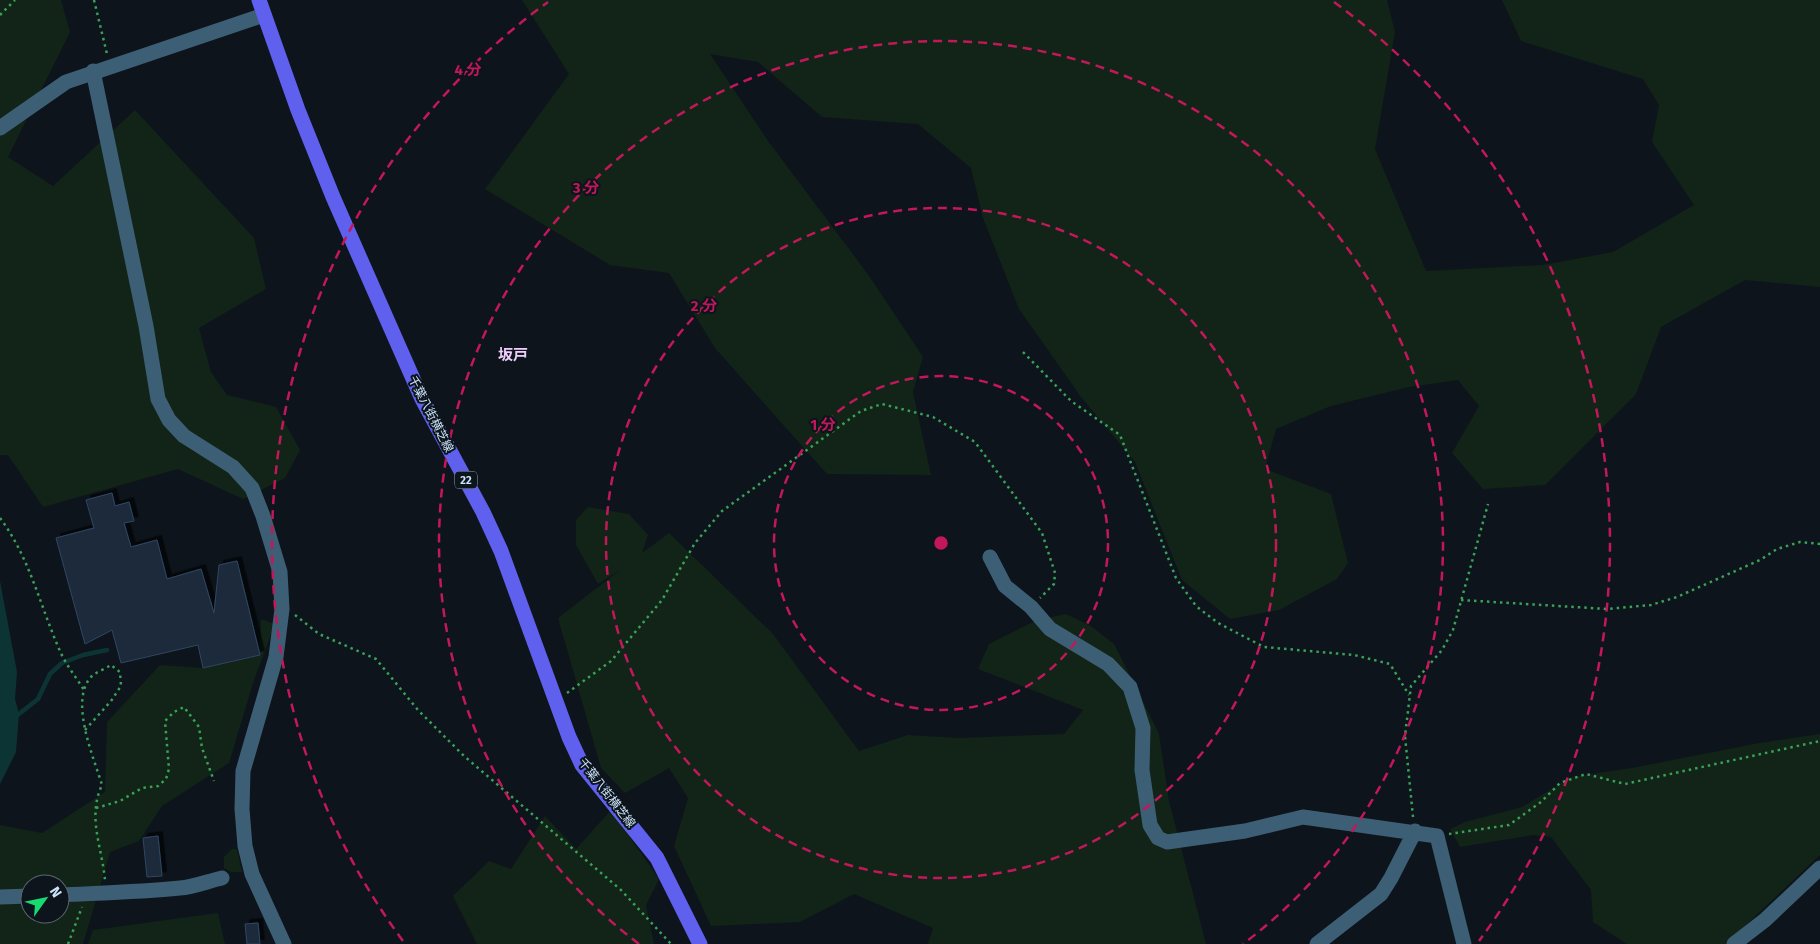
<svg xmlns="http://www.w3.org/2000/svg" width="1820" height="944" font-family="'Fira Sans','Noto Sans JP',sans-serif">
<defs>
<filter id="shadow"><feDropShadow dx="4.5" dy="-4.5" stdDeviation="0" flood-color="#0009"/></filter>
</defs>
<rect width="100%" height="100%" fill="#0d141b"/>
<path fill="#112417" fill-rule="evenodd" d="M0,0H61L70,32L8,157L53,186L135,110L254,238L266,289L199,328L211,372L227,395L276,407L300,450L285,478L243,499L178,469L43,507L8,455H0Z
M522,0H1387L1395,32L1375,149L1426,271L1543,265L1613,252L1694,205L1652,142L1659,105L1643,79L1521,41L1502,0H1820V287L1745,280L1661,327L1636,394L1545,485L1483,489L1452,453L1479,406L1458,380L1409,387L1331,406L1276,429L1265,469L1331,494L1348,563L1337,579L1279,610L1230,619L1182,580L1135,462L1081,397L1019,309L983,218L971,168L918,124L822,117L758,62L710,54L768,141L867,273L923,357L913,392L931,475L827,474L715,348L669,273L610,265L485,189L569,74Z
M588,507L629,514L648,535L642,553L669,533L773,634L859,751L908,735L959,738L1064,734L1083,710L978,669L989,644L1037,620L1066,614L1091,626L1114,644L1159,734L1169,801L1206,944H928L933,928L854,894L800,922L711,926L674,846L688,798L669,768L625,793L601,768L558,618L620,570L598,584L576,545V520Z
M261,619L275,624L253,683L229,763L162,806L139,841L110,852L83,944H0V825L42,833L105,792L107,722L160,665L203,668L260,655ZM30,884H60V914H30Z
M1820,734V855L1726,944H1627L1593,922L1591,890L1551,837L1533,835L1460,847L1450,829L1465,822L1522,807L1571,777L1632,768L1759,743Z
M611,810L659,879L646,905L654,944H477L453,896L489,861L511,869L545,816L576,849Z
M232,849H237L242,872H231L224,868V857Z
M218,913L225,944H88L93,930Z"/>
<path fill="#0d3434" d="M0,581L17,672L15,699L19,714L16,752L0,784Z"/>
<g fill="none" stroke-linecap="round" stroke-linejoin="round">
<path stroke="#0d3434" stroke-width="4.5" d="M19,714L38,699L50,674L62,663L83,655L107,650"/>
</g>
<path fill="#1b293a" stroke="#2f4764" filter="url(#shadow)" d="M112,493L115,506L129,502L134,521L124,523L131,547L157,540L167,579L201,569L214,613L219,565L237,561L260,655L203,668L198,645L121,663L112,630L85,644L56,538L94,528L86,500Z
M158,836L162,876L147,877L143,838Z
M258,923L260,944H247L245,924Z"/>
<g fill="none" stroke-linecap="round" stroke-linejoin="round">
<path stroke="#39a258" stroke-width="2.5" stroke-dasharray="2.5 4" stroke-linecap="butt" d="M94,0L107,54
M0,15L15,0
M1023,352L1071,401L1120,435L1176,578L1196,606L1218,623L1264,647L1354,655L1390,664L1409,695
M0,518C30,558 40,606 60,651C66,665 76,677 84,690
M1461,600L1607,609L1651,605L1677,597L1760,560L1777,549L1800,542L1820,544
M295,615L319,634L376,659L418,710L464,756L621,890L671,944
M567,693L611,661L662,600L695,543L722,511L861,411L882,404L933,417L975,442L1042,533L1055,573L1054,584L1040,598
M85,730L111,701L121,686L120,672L111,665C105,669 96,672 91,677C69,701 94,758 102,785C87,817 102,847 105,880
M96,808L120,801L142,788L158,786L166,779L169,769L165,721L174,712L184,707L199,727L202,748L214,781
M1413,817L1405,736L1411,686L1442,650L1453,630L1488,504
M1449,834L1509,825L1541,802L1560,783L1586,774L1625,784L1820,741
M68,944L82,907"/>
<path stroke="#3d5f75" stroke-width="15" d="M93,71L146,326L158,399L169,420L184,436L233,467L252,488L263,516L280,572L282,609L276,657L243,771L242,809L245,846L252,874L284,944
M0,128L66,82L264,15
M990,557L1005,586L1031,607L1050,629L1108,664L1130,687L1143,728L1142,770L1150,825L1158,838L1167,842L1245,831L1303,817L1437,836L1464,944
M60,895C100,893 140,892 180,888C194,887 208,881 222,878
M0,897L30,896
M1317,944L1381,894L1391,878L1415,831
M1734,944L1765,920L1820,868"/>
<path stroke="#5f61ee" stroke-width="15" d="M259,0L298,110L333,197L422,399L483,512L501,551L569,737L582,765L657,858L700,944"/>
</g>
<g fill="none" stroke="#c2185b" stroke-width="2.5" stroke-dasharray="9 6">
<circle cx="941" cy="543" r="167"/>
<circle cx="941" cy="543" r="335"/>
<path d="M639 944A502 502 0 1 1 1243 944"/>
<path d="M403 941A669 669 0 0 1 548 2M1334 2A669 669 0 0 1 1479 941"/>
</g>
<g text-anchor="middle" dominant-baseline="central" stroke-width="4" stroke-linejoin="round" paint-order="stroke">
<rect fill="#0d141b" stroke="#93a6b7" stroke-width="1" x="455" y="471.5" width="22" height="17" rx="4"/>
<g font-size="11" font-weight="bold" fill="#cce4fa">
<text x="466" y="480">22</text>
</g>
<g font-size="12" fill="#cce4fa" stroke="#0d141b">
<text transform="translate(431 414) rotate(63)">千葉八街横芝線</text>
<text transform="translate(607 793) rotate(52)">千葉八街横芝線</text>
</g>
<g font-size="15" font-weight="bold" fill="#eecefa" stroke="#0d141b">
<text x="513" y="355">坂戸</text>
</g>
</g>
<circle cx="941" cy="543" r="8" fill="#c2185b" stroke="#0d141b" stroke-width="2.5"/>
<g font-size="15" text-anchor="middle" font-weight="bold" fill="#c2185b" stroke="#0d141b" stroke-width="4" stroke-linejoin="round" paint-order="stroke">
<text x="468" y="75">4 分</text>
<text x="586" y="193">3 分</text>
<text x="704" y="311">2 分</text>
<text x="823" y="430">1 分</text>
</g>
<g transform="translate(45 899) rotate(57)"><circle r="24" fill="#0d141b" stroke="#596774"/>
<path d="M0-4L9 19L0 12L-9 19Z" fill="#17db71"/>
<text y="-8" font-size="14" font-weight="bold" text-anchor="middle" fill="#cce4fa">N</text>
</g>
</svg>
